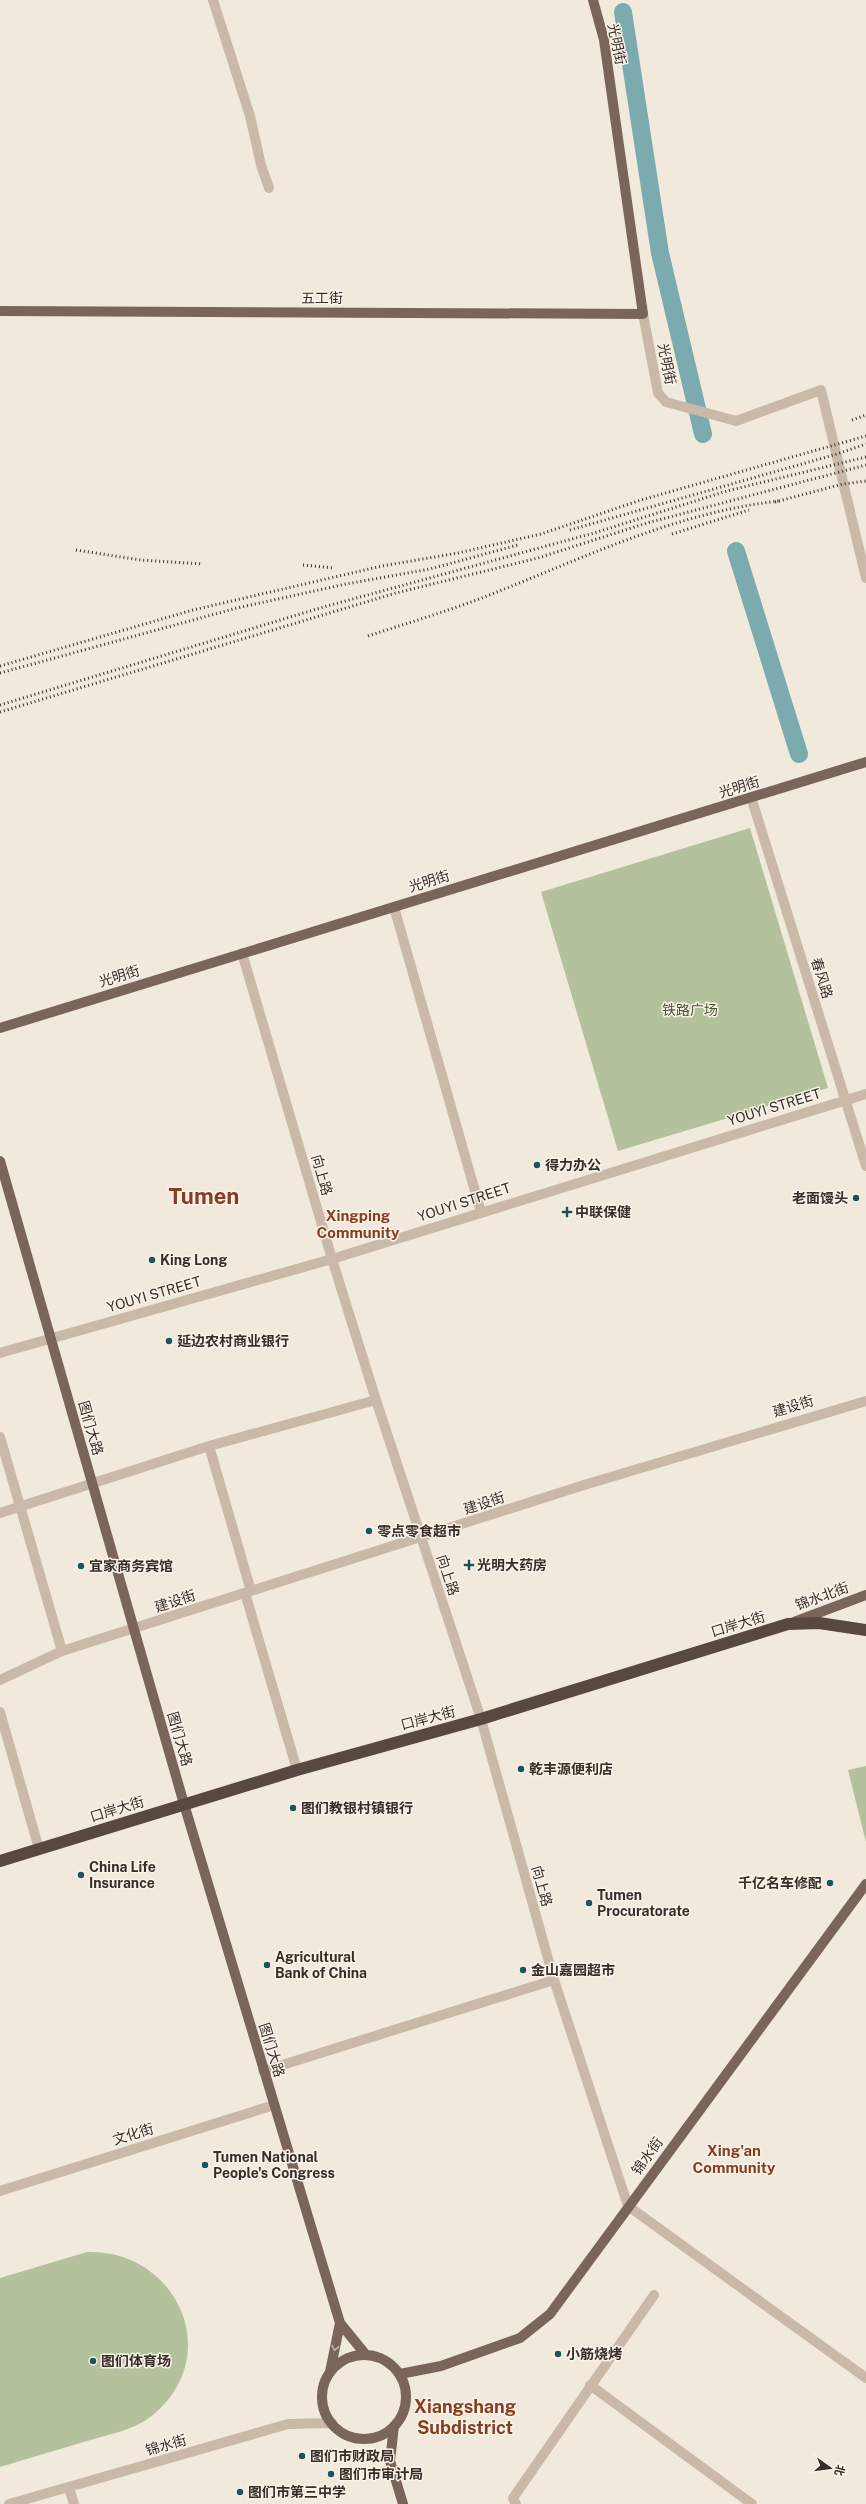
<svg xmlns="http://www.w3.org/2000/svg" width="866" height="2504" font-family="'Public Sans','Noto Sans SC',sans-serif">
<rect width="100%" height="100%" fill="#f2e9dd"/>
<path fill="#b4c19d" d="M750,828L828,1088L618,1151L541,892Z
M866,1766V1842L848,1770Z
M87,2252C176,2249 225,2354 154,2414C136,2430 110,2434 87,2441C58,2450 29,2458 0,2467V2278Z"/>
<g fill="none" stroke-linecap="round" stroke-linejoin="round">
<path stroke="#7cabaf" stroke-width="18" d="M623,12L660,253L703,434
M736,551L799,754"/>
<path stroke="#cab9a9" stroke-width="10" d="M213,0L250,116L261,165L269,188
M643,314L658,393L666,402L736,421L821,390L866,578
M751,797L866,1166
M394,907L481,1212
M242,953L332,1259L376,1400L481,1719L554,1980L628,2206L866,2378
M0,1353L332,1259L866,1094
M0,1437L62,1651
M209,1446L251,1591
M0,1513L209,1446L376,1400
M245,1593L297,1770
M0,1680L62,1651L584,1485L866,1401
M0,1712L39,1849
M263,2071L554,1980
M0,2191L274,2105
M590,2385L752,2504
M69,2488L74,2504
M9,2504L288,2424L332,2423
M516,2504L513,2498L654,2295"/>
<path stroke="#79655a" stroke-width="10" d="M0,311L643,314L604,40L593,0
M0,1028L866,762
M0,1161L184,1804L340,2323
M794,1622L866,1595
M322 2397a42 42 0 1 1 84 0a42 42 0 1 1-84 0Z
M330,2372L340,2323L366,2355
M400,2374L441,2366L520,2338L550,2314L866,1884
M394,2426L390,2461L403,2504"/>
<path stroke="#584840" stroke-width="12" d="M0,1861L297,1770L481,1719L788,1624L819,1623L866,1630"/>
<path stroke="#372e29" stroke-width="3" stroke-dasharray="1 3" stroke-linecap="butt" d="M852,420L866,415
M775,502L843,484L866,481
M570,530L837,454L866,444
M672,534L749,510
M76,550L141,560L203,564
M303,565L334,568
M368,636C411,622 455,609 497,592C590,555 679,512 779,501
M0,666L193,610L382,566L458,553L541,534L641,500L866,436
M0,673L237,608L346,584L430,569L518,545
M0,705L320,608L594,533L727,491L866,457
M0,712L396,593L538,558L647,523L866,465"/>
</g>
<defs><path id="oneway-chevron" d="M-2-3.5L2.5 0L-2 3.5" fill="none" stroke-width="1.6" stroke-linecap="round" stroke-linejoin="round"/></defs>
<use stroke="#c0b3a9" href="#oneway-chevron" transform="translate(335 2348) rotate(101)"/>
<g fill="#1e5359" stroke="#faf3e9" stroke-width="1.5">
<circle cx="537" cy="1165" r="4"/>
<circle cx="856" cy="1198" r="4"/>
<path d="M565 1206h4v4h4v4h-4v4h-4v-4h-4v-4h4z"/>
<circle cx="152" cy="1260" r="4"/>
<circle cx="169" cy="1341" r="4"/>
<circle cx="369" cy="1531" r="4"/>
<path d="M467 1559h4v4h4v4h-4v4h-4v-4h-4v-4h4z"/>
<circle cx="81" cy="1566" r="4"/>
<circle cx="521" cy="1769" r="4"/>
<circle cx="293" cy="1808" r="4"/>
<circle cx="81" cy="1875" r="4"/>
<circle cx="830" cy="1883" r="4"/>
<circle cx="589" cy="1903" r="4"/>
<circle cx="267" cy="1965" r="4"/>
<circle cx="523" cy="1970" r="4"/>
<circle cx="205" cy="2165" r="4"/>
<circle cx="558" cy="2354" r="4"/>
<circle cx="93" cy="2361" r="4"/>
<circle cx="302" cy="2456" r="4"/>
<circle cx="331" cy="2474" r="4"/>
<circle cx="240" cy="2492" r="4"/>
</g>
<g text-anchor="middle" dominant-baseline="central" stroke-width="3" stroke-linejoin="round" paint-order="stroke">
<g font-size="14" fill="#372e29" stroke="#faf3e9">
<text transform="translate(617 44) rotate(78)">光明街</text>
<text x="322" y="298">五工街</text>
<text transform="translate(667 364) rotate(79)">光明街</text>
<text transform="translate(739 787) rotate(-17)">光明街</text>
<text transform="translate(429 881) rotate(-17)">光明街</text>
<text transform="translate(119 976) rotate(-17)">光明街</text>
<text transform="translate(822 978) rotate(73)">春风路</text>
<text transform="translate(774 1107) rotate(-17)">YOUYI STREET</text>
<text transform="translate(322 1175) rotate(74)">向上路</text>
<text transform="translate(464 1202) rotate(-18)">YOUYI STREET</text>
<text transform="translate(154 1294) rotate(-16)">YOUYI STREET</text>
<text transform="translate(793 1406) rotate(-17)">建设街</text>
<text transform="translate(91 1428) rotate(74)">图们大路</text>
<text transform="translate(484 1503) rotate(-18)">建设街</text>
<text transform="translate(448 1575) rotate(72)">向上路</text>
<text transform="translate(822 1596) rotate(-20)">锦水北街</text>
<text transform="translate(175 1601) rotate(-18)">建设街</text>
<text transform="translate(738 1624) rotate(-17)">口岸大街</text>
<text transform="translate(428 1718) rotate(-15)">口岸大街</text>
<text transform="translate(180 1739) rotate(74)">图们大路</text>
<text transform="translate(117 1809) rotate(-17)">口岸大街</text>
<text transform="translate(542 1886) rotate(74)">向上路</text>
<text transform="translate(272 2050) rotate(73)">图们大路</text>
<text transform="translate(133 2134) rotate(-17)">文化街</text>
<text transform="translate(647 2156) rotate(-54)">锦水街</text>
<text transform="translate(166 2445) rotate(-16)">锦水街</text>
</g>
<g font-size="14" fill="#45552d" stroke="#faf3e9">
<text x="690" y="1010">铁路广场</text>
</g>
<g font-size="14" font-weight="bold" fill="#372e29" stroke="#faf3e9" text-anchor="start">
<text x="545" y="1165">得力办公</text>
<text x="848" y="1198" text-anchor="end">老面馒头</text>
<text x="575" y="1212">中联保健</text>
<text x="160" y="1260">King Long</text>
<text x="177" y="1341">延边农村商业银行</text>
<text x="377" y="1531">零点零食超市</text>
<text x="477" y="1565">光明大药房</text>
<text x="89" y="1566">宜家商务宾馆</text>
<text x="529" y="1769">乾丰源便利店</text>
<text x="301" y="1808">图们教银村镇银行</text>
<text x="89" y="1867">China Life<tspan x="89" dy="16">Insurance</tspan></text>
<text x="822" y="1883" text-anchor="end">千亿名车修配</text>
<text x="597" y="1895">Tumen<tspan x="597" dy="16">Procuratorate</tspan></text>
<text x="275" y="1957">Agricultural<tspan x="275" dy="16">Bank of China</tspan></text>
<text x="531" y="1970">金山嘉园超市</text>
<text x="213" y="2157">Tumen National<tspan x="213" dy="16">People's Congress</tspan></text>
<text x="566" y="2354">小筋烧烤</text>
<text x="101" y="2361">图们体育场</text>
<text x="310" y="2456">图们市财政局</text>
<text x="339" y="2474">图们市审计局</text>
<text x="248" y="2492">图们市第三中学</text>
</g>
<g font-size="15" font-weight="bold" fill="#863d22" stroke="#faf3e9">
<text x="358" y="1215">Xingping<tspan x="358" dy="17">Community</tspan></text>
<text x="734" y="2150">Xing'an<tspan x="734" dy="17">Community</tspan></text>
</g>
<g font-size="18" font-weight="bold" fill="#863d22" stroke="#faf3e9">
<text x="465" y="2406">Xiangshang<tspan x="465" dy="21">Subdistrict</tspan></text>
</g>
<g font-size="22" font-weight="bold" fill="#863d22" stroke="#faf3e9">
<text x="204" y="1196">Tumen</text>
</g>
</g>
<g transform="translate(830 2468) rotate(104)" stroke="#faf3e9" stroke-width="3" paint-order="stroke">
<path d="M0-3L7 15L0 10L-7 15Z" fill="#372e29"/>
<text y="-6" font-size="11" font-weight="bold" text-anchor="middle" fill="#372e29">北</text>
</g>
</svg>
